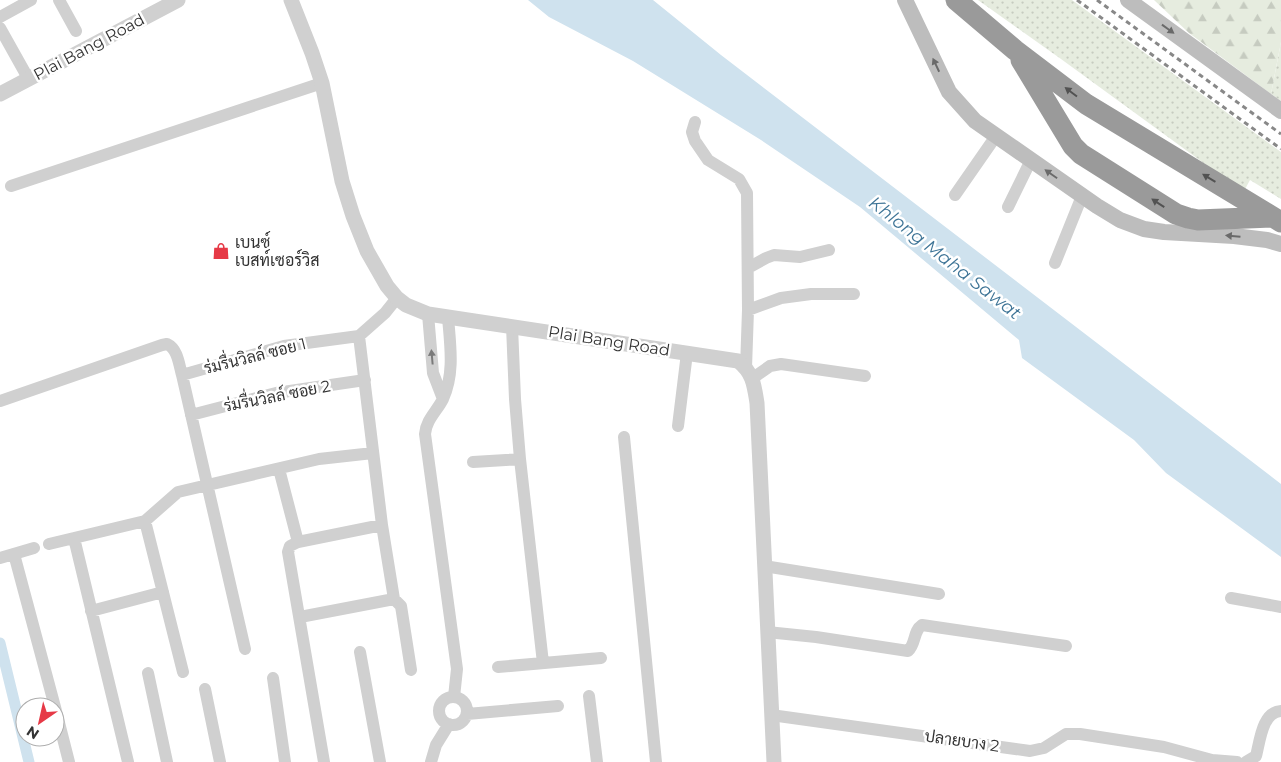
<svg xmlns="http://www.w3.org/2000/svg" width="1281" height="762" font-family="Montserrat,Sarabun,sans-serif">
<defs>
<pattern id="grass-dots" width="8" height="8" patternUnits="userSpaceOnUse" patternTransform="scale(1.25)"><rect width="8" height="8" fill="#e6ecdf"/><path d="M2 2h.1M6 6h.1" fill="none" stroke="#c6cbc0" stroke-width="1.8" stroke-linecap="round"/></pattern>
<pattern id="forest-firs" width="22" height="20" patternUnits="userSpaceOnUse" patternTransform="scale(1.25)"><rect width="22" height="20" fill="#e6ecdf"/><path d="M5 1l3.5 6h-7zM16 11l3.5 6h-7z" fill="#c6cbc0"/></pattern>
</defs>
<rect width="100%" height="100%" fill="#fff"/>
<path fill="url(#grass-dots)" d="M978,0H1072L1281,152V199L1250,180L1244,191L1216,172L1061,59Z
M1281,42V101L1271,94Z"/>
<path fill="url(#forest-firs)" d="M1154,0H1281V42L1271,94L1189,33Z"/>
<path fill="#cfe2ee" d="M528,0H653L721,55L1281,484V557L1166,473L1134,440L1022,358L1019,340L860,207L761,140L633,61L549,17Z"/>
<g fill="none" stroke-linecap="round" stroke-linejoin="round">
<path stroke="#cfe2ee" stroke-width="11" d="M0,643L29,762"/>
<path stroke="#d0d0d0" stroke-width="12" d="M59,0L76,31
M0,17L31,0
M0,28L28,78
M695,122L692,132L695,141L708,160L739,179L747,193L748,310L746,368
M11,186L322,83
M955,195L996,136
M1008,207L1031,160
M1055,263L1082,196
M748,268L766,258L774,255L800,257L829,250
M748,310L781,298L811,294H854
M428,314L433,373L443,399
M448,317C450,344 455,373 443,399C437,411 426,420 425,434L457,669L454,697
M512,326L515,399L520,459L543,663
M359,336L382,525L394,599L401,606L411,670
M359,336L385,313L397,298
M182,375L284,346L359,336
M753,378L770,366L781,364L865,376
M0,401L162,345L167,344C178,349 179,365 182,375L245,649
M191,415L276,393L365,380
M678,426L687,353
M624,437L656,762
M473,462L520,459
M279,469L298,542
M145,521L183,672
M74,538L128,762
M49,544L145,521L178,492L319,459L373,453
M14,554L55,707
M0,558L34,548
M764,566L939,594
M1231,598L1281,607
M91,611L163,592
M300,617L394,599
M767,632L816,637L908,651C916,644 913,631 922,625L1066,646
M360,652L380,762
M498,667L601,658
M148,673L167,762
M273,678L285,762
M205,689L220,762
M589,696L597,762
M439 711a14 14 0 1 1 28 0a14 14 0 1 1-28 0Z
M55,707L69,762
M467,714L558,706
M771,715L1030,751L1044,748L1066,734H1080L1164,747L1212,760L1237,762
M324,762L288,552L290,546L298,542L382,525
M431,762L436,745L449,724
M1246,762L1256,756C1260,741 1262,712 1281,711"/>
<path stroke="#d0d0d0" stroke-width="15" d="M291,0L312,53L322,83L342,181L353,216L367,251L387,286L397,298L406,305L428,314L738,361C753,373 754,384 757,403L774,762
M0,94L178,0"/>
<path stroke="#bdbdbd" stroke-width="16" d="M905,0L949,92L975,121L1097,206L1120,220L1144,229L1164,232L1234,236L1267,240L1281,244
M1128,0L1281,111"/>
<path stroke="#9a9a9a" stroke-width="21" d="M956,0L1015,50L1086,104L1281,222
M1021,60L1073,146L1081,154L1176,214L1188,218L1198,220L1273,217"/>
<path stroke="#888" stroke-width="3" stroke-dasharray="5 4" stroke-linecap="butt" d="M1077,0L1281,149
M1097,0L1281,134"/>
</g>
<defs><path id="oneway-solid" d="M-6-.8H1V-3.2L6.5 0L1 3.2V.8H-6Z" transform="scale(1.25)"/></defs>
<g fill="#6a6a6a">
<use href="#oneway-solid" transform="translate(1168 29) rotate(36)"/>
<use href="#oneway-solid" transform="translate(936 65) rotate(-115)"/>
<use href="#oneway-solid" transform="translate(1051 174) rotate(-145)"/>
<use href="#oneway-solid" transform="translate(1233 236) rotate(-175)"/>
</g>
<g fill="#525252">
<use href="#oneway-solid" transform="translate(1071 92) rotate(-143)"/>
<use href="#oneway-solid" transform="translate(1209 178) rotate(-149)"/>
<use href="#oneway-solid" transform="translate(1158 203) rotate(-147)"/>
</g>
<use fill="#7a7a7a" href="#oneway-solid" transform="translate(432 357) rotate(-95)"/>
<defs>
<g id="shop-bare" transform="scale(1.35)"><path d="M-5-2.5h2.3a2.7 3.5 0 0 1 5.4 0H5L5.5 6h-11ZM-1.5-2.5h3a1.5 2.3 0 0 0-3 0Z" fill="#e63946" stroke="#fff" stroke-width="2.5" paint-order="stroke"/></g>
</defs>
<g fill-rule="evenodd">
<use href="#shop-bare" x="221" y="251"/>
</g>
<g text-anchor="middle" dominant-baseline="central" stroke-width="5" stroke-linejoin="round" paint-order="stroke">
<g font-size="16" fill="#333" stroke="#fff">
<text transform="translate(89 47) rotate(-28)">Plai Bang Road</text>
<text transform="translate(609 341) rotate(9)">Plai Bang Road</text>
<text transform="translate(255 356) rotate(-14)">ร่มรื่นวิลล์ ซอย 1</text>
<text transform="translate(277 396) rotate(-11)">ร่มรื่นวิลล์ ซอย 2</text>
<text transform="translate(962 741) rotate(8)">ปลายบาง 2</text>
</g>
<g font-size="16" fill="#333" stroke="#fff" text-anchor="start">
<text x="235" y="242">เบนซ์<tspan x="235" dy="18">เบสท์เซอร์วิส</tspan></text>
</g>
<g font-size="18" font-style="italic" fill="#3f7597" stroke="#fff">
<text transform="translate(945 258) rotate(38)">Khlong Maha Sawat</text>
</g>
</g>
<g transform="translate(40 722) rotate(214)"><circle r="24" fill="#ffffff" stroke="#adadad"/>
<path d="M0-4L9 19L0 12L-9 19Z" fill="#e63946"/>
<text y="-8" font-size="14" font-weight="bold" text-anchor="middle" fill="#333333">N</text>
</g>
</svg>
